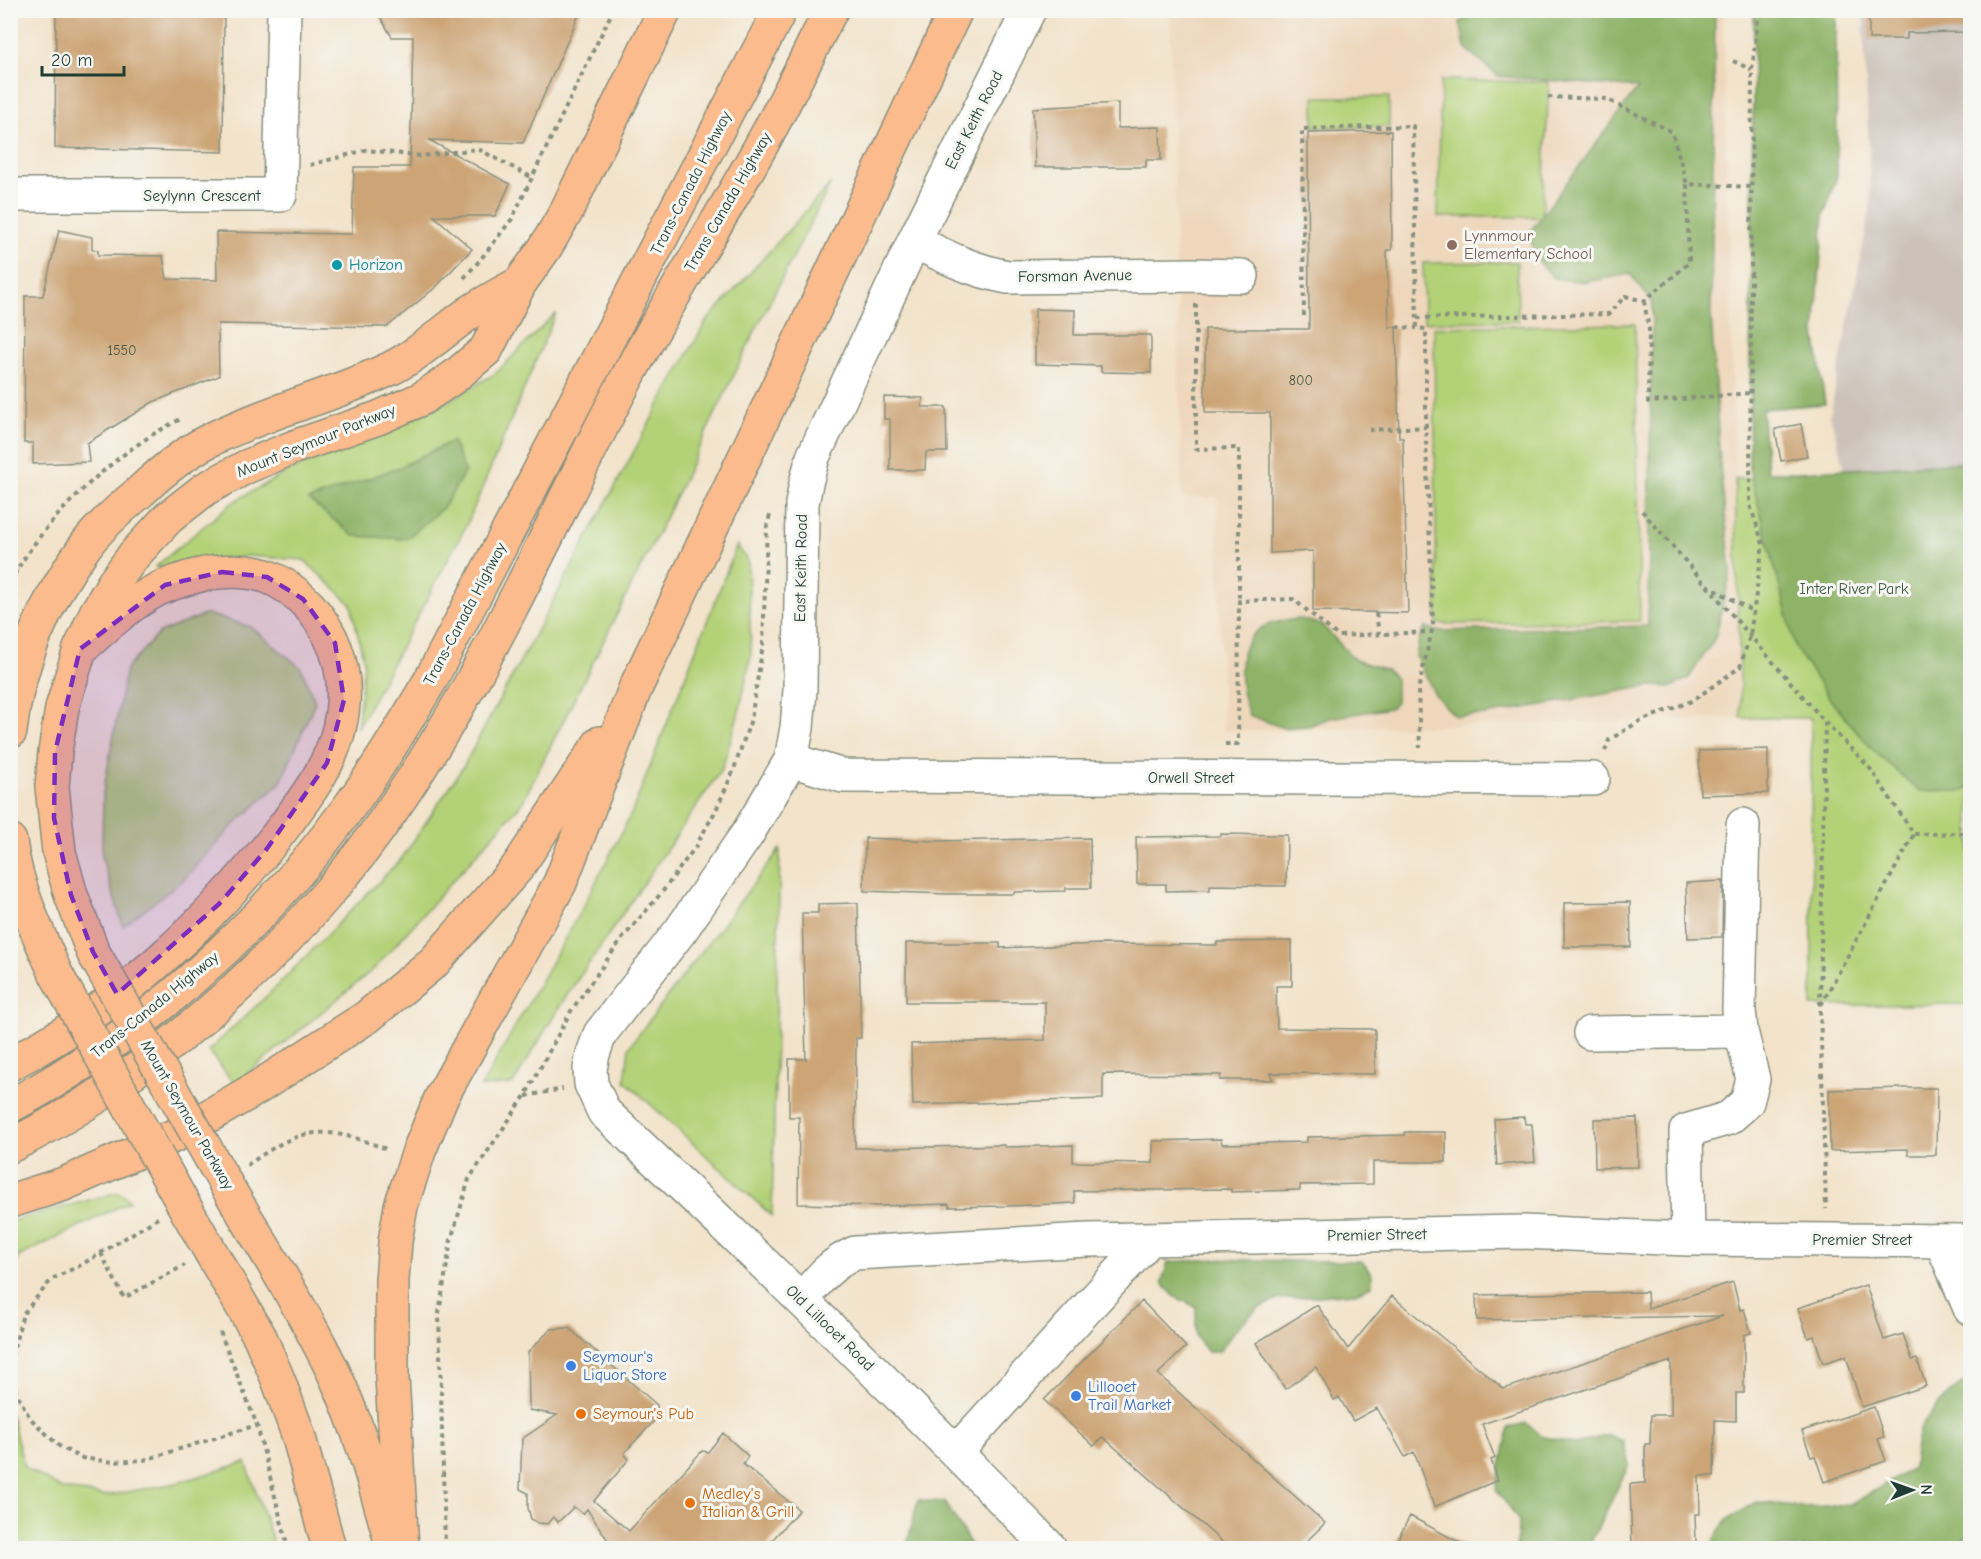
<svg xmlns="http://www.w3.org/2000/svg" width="1981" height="1559" font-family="'Comic Neue',sans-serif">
<rect width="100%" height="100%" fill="#f6f6f2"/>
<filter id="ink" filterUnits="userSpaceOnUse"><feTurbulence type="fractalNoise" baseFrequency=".0167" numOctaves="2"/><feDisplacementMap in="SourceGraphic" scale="12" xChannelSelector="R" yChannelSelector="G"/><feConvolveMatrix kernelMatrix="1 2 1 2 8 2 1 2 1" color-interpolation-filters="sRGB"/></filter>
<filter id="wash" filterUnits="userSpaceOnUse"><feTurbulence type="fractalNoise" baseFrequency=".008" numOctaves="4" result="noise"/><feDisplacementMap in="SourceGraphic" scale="24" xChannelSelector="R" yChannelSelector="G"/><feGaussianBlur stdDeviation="1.35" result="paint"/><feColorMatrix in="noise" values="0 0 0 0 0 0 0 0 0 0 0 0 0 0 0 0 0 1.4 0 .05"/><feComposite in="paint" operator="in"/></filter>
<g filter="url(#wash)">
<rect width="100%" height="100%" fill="#f2e3ca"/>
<path fill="#eed7bb" d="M1170,11H1723L1741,718L1223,731L1217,497L1182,498Z"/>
<path fill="#ccc2b9" d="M1863,11H1970V462L1845,469L1830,415L1871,204Z"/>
<path fill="#b3d177" stroke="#698756" stroke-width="1.5" d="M1441,80L1549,82L1542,217H1438Z
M1314,97H1389V127H1314Z
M831,183L756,329L659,531L522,803L375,968L235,1084L208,1051L276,987L402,858L463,767L664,396L706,322Z
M1517,262L1518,321L1424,322L1423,263Z
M556,313L467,524L357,729L364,662L351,604L304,560L248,556L176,570L155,567L233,502L291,470L440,406L496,373Z
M1635,324L1640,621L1437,624L1434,327Z
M1970,466V1004L1812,1006L1811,718H1741L1735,479Z
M737,545L748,562L751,656L740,708L722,769L563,1001L513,1084L481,1087L585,903L632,812Z
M207,614L251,627L301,668L315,702L281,782L230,829L182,881L123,926L102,858L103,793L126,669L159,633Z
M780,849L772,1216L625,1081L629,1047Z
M119,1192L130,1201L18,1257L11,1280V1221Z
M11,1415L24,1467L62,1489L105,1496L177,1483L246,1462L275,1548H11Z"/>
<path fill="#8eb368" stroke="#56784e" stroke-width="1.5" d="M1480,11L1709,10L1715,16L1711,314L1720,465L1731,572L1715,638L1689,678L1672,687L1650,686L1485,715L1455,716L1435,695L1416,657L1419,640L1425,627L1437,631L1648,626L1652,302L1630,274L1586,282L1554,278L1538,261L1528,234L1638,88L1498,76L1465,48L1460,22Z
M1754,11H1836L1837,176L1824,215L1815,332L1825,404L1762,409L1767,472H1797L1970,462V743C1967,751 1970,776 1970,786L1964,791H1919L1874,751L1832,702L1796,649L1749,469Z
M452,441L465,471L444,507L406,539L354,536L309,500L400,467Z
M1301,619L1322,625L1355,660L1387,670L1396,679V702L1390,708L1330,718L1309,726L1283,728L1249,715C1238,687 1233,642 1265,626C1275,621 1290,620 1301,619Z
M1215,1259L1291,1261H1362L1372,1275V1286L1355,1293L1280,1299L1258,1308L1235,1330L1219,1352H1208L1196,1337V1307L1175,1297L1162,1283L1168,1262Z
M1970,1380V1535L1947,1548H1709L1726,1520L1757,1502L1805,1507L1850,1505L1912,1469C1915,1457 1915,1443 1919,1432C1924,1417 1956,1384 1970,1380Z
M1526,1423L1541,1436L1574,1444L1609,1435L1623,1441L1629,1465L1588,1548H1518L1516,1545L1519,1521L1496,1489L1509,1427Z
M918,1500L945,1502L973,1548H906Z"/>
<g id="blocks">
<path fill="#cca476" d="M56,10H224L223,152L55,148Z
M376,10H581L523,143L429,140L510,184L495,216H434L472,249L436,287L387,327L218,324L219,376L153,402L87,443L89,462L33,464V443H24L25,296H43L59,230L92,237V249L98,250V255L163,256L167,279L217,280L216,232L352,234L354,167H410L413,37H392Z
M1869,10H1967V32L1907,33V39H1869Z
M1118,103V128L1160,127L1161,160H1146V167H1035L1033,108Z
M1391,131L1392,250H1387L1389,327H1396L1399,438H1403L1408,613L1313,611V551L1270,553V413H1205V329H1309L1308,133Z
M1035,309L1075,310L1074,335H1151V373L1101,372V366L1035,364Z
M884,397L923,398L922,407H946L947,452H926L925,470H890V419H884Z
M1801,424L1807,456L1781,461L1775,429Z
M1768,749V793L1700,795L1699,751Z
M1221,834L1287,835L1286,886L1210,885V890L1166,891V884H1137L1136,837L1221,836Z
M865,838L936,841L1090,838L1091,888H1066V891L1014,892V894H947L864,891Z
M1723,881L1722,937L1688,938L1686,883Z
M1630,902L1631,947H1564V903Z
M858,903L861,1038H856L855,1148H889L1005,1145V1147L1073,1145V1162L1153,1163V1141L1221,1139L1222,1144L1307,1142V1137L1405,1135V1132H1446V1162H1373V1184L1300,1185V1190L1231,1192V1189L1074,1191L1075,1203L1007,1206L949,1207V1204L880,1206L798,1204L799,1117H789V1059H806L802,913H818V904Z
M1292,941V986H1276L1277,1028L1375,1029V1074L1270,1073L1273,1080H1220L1221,1075L1103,1074V1099L913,1105L911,1044L1045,1040V1002H906V943H1000V948L1101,944L1217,945V942Z
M1904,1088H1937L1936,1155H1908V1149L1830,1151L1829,1090Z
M1524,1117L1525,1124H1532L1535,1162L1497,1165L1494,1119Z
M1637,1118L1638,1167L1595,1168L1594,1119Z
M1733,1282L1740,1310L1744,1309L1751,1333L1744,1335V1393H1736V1421L1715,1420L1714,1476H1699L1700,1514H1695L1696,1543H1669L1670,1548H1632L1630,1484L1645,1483V1444H1650L1651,1415H1671V1361L1482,1424L1495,1458L1491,1460L1498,1480L1434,1507L1414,1452L1405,1457L1377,1408L1353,1421L1339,1397L1334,1400L1316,1367L1285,1389L1256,1343L1317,1305L1348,1349L1392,1296L1504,1389L1723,1316L1477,1320L1476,1295L1647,1292L1648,1308Z
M1866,1285L1884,1340L1903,1334L1912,1360L1917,1359L1926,1386L1862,1407L1846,1356L1823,1363L1814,1336L1808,1338L1798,1308Z
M1142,1301L1186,1347L1158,1374L1325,1523L1300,1548H1229L1103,1437L1094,1446L1044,1400Z
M569,1328L657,1405L658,1417L624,1453L629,1459L594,1501L629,1531L702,1451L708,1452L723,1433L748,1456L743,1464L799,1510L765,1548H613L587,1509L583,1514L574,1507L558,1522L553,1517L547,1524L538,1523L531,1519L528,1508V1493L520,1489L522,1439L557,1415L529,1410L528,1352L551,1329Z
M1874,1407L1884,1437L1878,1439L1886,1461L1824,1482L1815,1456L1811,1457L1802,1431Z
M1410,1516L1470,1548H1393Z"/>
</g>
</g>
<g filter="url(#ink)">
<use href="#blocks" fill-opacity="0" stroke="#88907f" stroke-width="1.5"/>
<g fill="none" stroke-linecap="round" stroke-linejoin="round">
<g stroke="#88907f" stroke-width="36">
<path id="minor" d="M1029,10L914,241L813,457L806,483L802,504L800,690L797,728L791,760L748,833L681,930L600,1034L593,1054L590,1069L591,1084L604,1112C756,1254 905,1399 1050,1548
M10,195H280L284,10
M914,241C945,257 974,271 1008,277L1191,275L1242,276
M791,760L843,776L1593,779
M1590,1033L1741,1031
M1688,1239L1686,1131L1729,1118L1747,1102L1753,1079L1741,1031L1739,1010L1743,825
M1941,1241L1970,1308
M802,1300C819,1279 830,1264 855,1253L1087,1240L1523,1232L1688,1239L1970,1241
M956,1452L1149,1240"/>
</g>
<g stroke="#88907f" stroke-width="36">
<path id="major" d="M10,732C17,664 46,599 86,545C100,526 123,506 141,491C163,470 187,451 214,438C269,411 328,397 383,372C415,358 441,333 469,313C485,302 503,293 520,283
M10,841C16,888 37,931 56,974
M93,952L71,895L59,852L52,787L55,752L62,708L80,649L96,613L113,584L134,555L168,518L205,489L246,467L294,447L378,418L421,399L454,377L486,350L520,283L545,248L566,212L665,10
M228,1188C264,1248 302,1308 333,1371C360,1428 376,1488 393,1548
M187,1211L260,1337L279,1382L298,1434L329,1548"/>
</g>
<g stroke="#88907f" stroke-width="36">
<path id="highway" d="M10,1064C116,1010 215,918 286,824C308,794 330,766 339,729C350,683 341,643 310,607C298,594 282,582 266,576C233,566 198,573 168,585C137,596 105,628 80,649
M10,1106C135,1041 264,925 346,811C377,770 403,726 430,681L780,10
M10,1146C128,1088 237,997 323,899C377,838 422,768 462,699C519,599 566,494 619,393C662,310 713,232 758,151C784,105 807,57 831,10
M10,1201L64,1184L178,1134L257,1088L367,1017L434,962L517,868L600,743
M402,1548L392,1377V1280L395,1242L401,1206L419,1151L441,1098L560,883L635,689L956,10"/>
</g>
<path stroke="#88907f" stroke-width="4" stroke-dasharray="4.5 4.5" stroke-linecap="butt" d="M1733,61L1752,70
M1548,97L1606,99L1672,132L1687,184
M310,165L366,150L421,156L478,149L531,177
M464,278L480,260L512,219L613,10
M1644,301L1649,329L1648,402L1750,393
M1196,304V449L1239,448V601
M1304,316L1302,129L1413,126L1417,328L1426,329V441L1433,626L1418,690L1420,748
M1417,318L1609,314L1625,296L1644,301L1689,263L1687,184L1751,187
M1396,327L1417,328
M1369,430L1426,427
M1642,511L1825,722L1869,767L1914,834L1970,833
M10,565L18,570
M10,583C42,519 119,448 183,418
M1707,585L1754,612
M1376,613L1379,634
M1825,722L1820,1006L1826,1209
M1225,744H1238L1239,601L1293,599L1338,636L1432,632
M1605,751L1609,740L1640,721L1692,701L1740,667L1750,636L1763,544L1750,505L1752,70L1759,10
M1821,1005L1914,834
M526,1096L563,1089
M247,1165C264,1154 281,1141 300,1136C329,1127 360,1139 386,1149
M158,1218L81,1265L52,1279L23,1314L12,1355L16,1392L30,1418L59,1446L81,1458L113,1462L144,1460L257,1425
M101,1253L124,1298L185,1265
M220,1332L257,1425L288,1548
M445,1548L439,1313L451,1240L469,1179L525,1096L571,1011L621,940L663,891L696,846L716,810L733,772L751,719L763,645L767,526L770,515"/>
<use href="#minor" stroke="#fff" stroke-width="33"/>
<use href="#major" stroke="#fbbb8d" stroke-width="33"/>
<use href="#highway" stroke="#fbbb8d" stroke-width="33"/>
<g stroke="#88907f" stroke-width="36" stroke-linecap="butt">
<path id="major-bridge" d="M93,952L228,1188
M56,974L187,1211"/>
</g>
<use href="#major-bridge" stroke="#fbbb8d" stroke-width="33"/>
</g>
</g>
<path fill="#7b2cbf" fill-opacity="0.2" stroke="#7b2cbf" stroke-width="4.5" stroke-dasharray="12 8" stroke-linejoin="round" d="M222,572L267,577L303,599L335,643L344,700L327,763L266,850L219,904L117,994L93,952L71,895L54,818L55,752L80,649L165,585Z"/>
<circle fill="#8d6e63" stroke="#f6f6f2" stroke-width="2" cx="1452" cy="245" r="6"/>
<circle fill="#0f9aa8" stroke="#f6f6f2" stroke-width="2" cx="337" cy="265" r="6"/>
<g fill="#3f7fe0" stroke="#f6f6f2" stroke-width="2">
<circle cx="571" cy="1366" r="6"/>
<circle cx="1076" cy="1396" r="6"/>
</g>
<g fill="#e8710a" stroke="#f6f6f2" stroke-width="2">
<circle cx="581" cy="1414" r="6"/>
<circle cx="690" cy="1503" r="6"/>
</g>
<g text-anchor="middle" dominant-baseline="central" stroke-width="6" stroke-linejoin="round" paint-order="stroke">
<g font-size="14" fill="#4a5744">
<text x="122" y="350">1550</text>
<text x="1301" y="380">800</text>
</g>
<g font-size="16" fill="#1f3d34" stroke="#f6f6f2">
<text transform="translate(974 120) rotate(-63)">East Keith Road</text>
<text transform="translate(691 183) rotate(-63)">Trans-Canada Highway</text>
<text x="202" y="196">Seylynn Crescent</text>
<text transform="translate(728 202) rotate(-60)">Trans Canada Highway</text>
<text transform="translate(1075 276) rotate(-1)">Forsman Avenue</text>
<text transform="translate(316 441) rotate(-22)">Mount Seymour Parkway</text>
<text transform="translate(801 568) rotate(-89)">East Keith Road</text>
<text transform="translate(465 614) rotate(-62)">Trans-Canada Highway</text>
<text x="1191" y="778">Orwell Street</text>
<text transform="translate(155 1005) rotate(-39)">Trans-Canada Highway</text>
<text transform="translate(187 1115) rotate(60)">Mount Seymour Parkway</text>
<text transform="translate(1377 1235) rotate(-1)">Premier Street</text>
<text x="1862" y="1240">Premier Street</text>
<text transform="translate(830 1328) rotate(44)">Old Lillooet Road</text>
</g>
<g font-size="16" fill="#785e54" stroke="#f6f6f2" text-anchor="start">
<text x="1464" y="236">Lynnmour<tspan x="1464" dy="18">Elementary School</tspan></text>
</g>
<g font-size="16" fill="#0d838f" stroke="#f6f6f2" text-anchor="start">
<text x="349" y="265">Horizon</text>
</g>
<g font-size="16" fill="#3d5b41" stroke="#f6f6f2">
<text x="1854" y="589">Inter River Park</text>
</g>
<g font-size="16" fill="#366cbe" stroke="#f6f6f2" text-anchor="start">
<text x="583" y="1357">Seymour's<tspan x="583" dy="18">Liquor Store</tspan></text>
<text x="1088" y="1387">Lillooet<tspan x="1088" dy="18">Trail Market</tspan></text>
</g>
<g font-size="16" fill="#c56008" stroke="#f6f6f2" text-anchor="start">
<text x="593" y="1414">Seymour's Pub</text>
<text x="702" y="1494">Medley's<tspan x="702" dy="18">Italian &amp; Grill</tspan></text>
</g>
</g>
<rect width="1981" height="1559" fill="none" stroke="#f6f6f2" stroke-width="36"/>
<g transform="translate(1912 1490) rotate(89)" stroke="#f6f6f2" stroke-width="4.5" paint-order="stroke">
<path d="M0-4.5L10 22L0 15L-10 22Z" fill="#1f3d34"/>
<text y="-9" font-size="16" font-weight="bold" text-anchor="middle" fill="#1f3d34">N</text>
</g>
<path d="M42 66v9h82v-9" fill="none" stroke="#1f3d34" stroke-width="3"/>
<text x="51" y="66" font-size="18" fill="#1f3d34" stroke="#f6f6f2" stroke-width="4.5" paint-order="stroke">20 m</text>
</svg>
